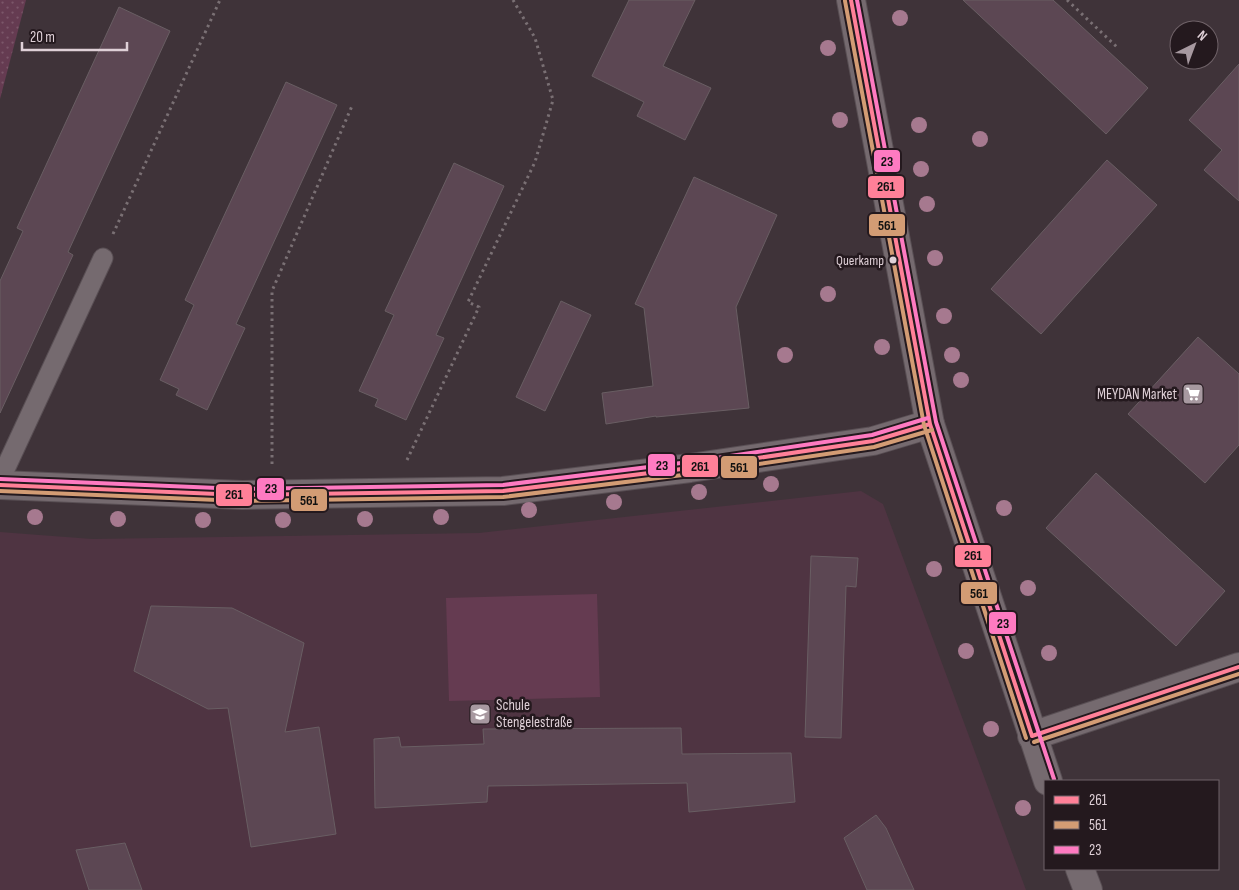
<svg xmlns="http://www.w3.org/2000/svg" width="1239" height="890" font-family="'Sofia Sans Condensed',sans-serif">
<defs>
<pattern id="grass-dots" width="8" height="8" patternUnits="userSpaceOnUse" patternTransform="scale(1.25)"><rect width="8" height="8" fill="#653b51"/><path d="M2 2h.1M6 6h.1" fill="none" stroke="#7b5669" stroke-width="1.8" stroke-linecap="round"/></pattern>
</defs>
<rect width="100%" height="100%" fill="#3f3339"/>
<path fill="#4f3442" d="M861,491L883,504L1026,890H0V532L92,539L479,533Z"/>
<path fill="url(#grass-dots)" d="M0,0H26L0,99Z"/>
<path fill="#653b51" d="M597,594L600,697L449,701L446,598Z"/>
<path fill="#5c4753" stroke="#695e63" d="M629,0H695L663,66L711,88L685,140L637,116L644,102L592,76Z
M963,0H1053L1148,88L1106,134Z
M119,7L170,31L68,252L73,255L0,413V281L23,231L17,228Z
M1239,64V201L1204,170L1222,150L1189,120Z
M286,82L337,105L236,324L245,328L207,410L176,395L179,389L160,380L194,305L185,300Z
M1107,160L1157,205L1041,334L991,289Z
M454,163L504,186L436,335L444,338L406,420L375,406L378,399L359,391L394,315L385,311Z
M694,177L777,215L736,307L749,408L656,417V416L606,424L602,393L653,386L644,308L635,304Z
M561,301L591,315L545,411L516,397Z
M1198,337L1239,374V445L1205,483L1128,414Z
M1096,473L1225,591L1176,646L1046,528Z
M811,556L858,558L856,587L846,586L841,738L805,737Z
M151,606L232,608L304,643L285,732L319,727L336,834L251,847L228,708L208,709L134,671Z
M681,728L682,754L791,753L795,802L689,812L687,783L488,786L487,802L375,808L374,739L399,737L401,747L484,744L483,729Z
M876,815L886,828L914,890H867L844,838Z
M125,843L142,890H89L76,850Z"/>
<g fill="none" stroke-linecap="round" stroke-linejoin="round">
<g stroke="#594f54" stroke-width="21">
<path id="service" d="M0,480L103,258"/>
</g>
<g stroke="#594f54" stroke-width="30">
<path id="minor" d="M0,485L242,495L503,491L690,468L873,441L930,424
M1032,736L1239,667"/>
</g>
<g stroke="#594f54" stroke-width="30">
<path id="tertiary" d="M851,0L930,424L1048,781
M1080,869L1088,890"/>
</g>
<path stroke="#7a7074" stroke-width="3" stroke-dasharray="2.5 4" stroke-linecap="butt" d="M1067,0L1118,48
M113,234L220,0
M407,460L479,307L468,302L535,162L553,100L535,38L513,0
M272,464V291L352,106"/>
<use href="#service" stroke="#756a6f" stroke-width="19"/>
<use href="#minor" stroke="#756a6f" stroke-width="28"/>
<use href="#tertiary" stroke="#756a6f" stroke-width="28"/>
<g stroke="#24191e" stroke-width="8">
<path id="bus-1" d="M851,0L930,424L1032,736
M0,485L242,495L503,491L690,468L873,441L930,424
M1032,736L1239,667"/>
</g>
<g stroke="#24191e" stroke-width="8">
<path id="bus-2" d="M845,1L924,425L1026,738
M0,491L242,501L503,497L691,474L874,447L932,430
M1034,742L1239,674"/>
</g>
<g stroke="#24191e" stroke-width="8">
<path id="bus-3" d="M857,0L936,422L1054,779
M0,479L242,489L503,485L689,462L872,435L928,418"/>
</g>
<use href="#bus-1" stroke="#ff8098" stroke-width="4"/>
<use href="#bus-2" stroke="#d39c74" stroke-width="4"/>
<use href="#bus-3" stroke="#fe7ac1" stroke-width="4"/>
</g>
<g fill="#a6798f">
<circle cx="900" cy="18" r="8"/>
<circle cx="828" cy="48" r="8"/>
<circle cx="840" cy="120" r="8"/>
<circle cx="919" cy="125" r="8"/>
<circle cx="980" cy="139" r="8"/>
<circle cx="921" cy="169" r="8"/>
<circle cx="927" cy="204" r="8"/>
<circle cx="935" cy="258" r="8"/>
<circle cx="828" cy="294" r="8"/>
<circle cx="944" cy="316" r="8"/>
<circle cx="882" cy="347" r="8"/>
<circle cx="785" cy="355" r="8"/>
<circle cx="952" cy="355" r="8"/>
<circle cx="961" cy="380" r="8"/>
<circle cx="771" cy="484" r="8"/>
<circle cx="699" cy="492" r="8"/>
<circle cx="614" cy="502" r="8"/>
<circle cx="1004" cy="508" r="8"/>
<circle cx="529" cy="510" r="8"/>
<circle cx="35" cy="517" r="8"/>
<circle cx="441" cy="517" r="8"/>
<circle cx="118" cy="519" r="8"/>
<circle cx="365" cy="519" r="8"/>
<circle cx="203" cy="520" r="8"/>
<circle cx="283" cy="520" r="8"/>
<circle cx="934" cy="569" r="8"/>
<circle cx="1028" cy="588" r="8"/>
<circle cx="966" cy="651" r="8"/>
<circle cx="1049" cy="653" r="8"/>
<circle cx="991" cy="729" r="8"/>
<circle cx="1023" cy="808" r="8"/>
</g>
<defs>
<g id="supermarket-square" transform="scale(1.125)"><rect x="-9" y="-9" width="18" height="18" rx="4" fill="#a799a0" stroke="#24191e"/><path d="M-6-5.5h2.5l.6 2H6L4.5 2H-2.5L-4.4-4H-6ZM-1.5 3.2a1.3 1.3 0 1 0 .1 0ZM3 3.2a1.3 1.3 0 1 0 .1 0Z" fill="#fff"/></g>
<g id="school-square" transform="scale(1.125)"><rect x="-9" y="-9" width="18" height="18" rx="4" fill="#a799a0" stroke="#24191e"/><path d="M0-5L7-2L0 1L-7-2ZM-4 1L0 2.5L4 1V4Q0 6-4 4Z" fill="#fff"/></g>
</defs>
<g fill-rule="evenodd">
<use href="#supermarket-square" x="1193" y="394"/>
<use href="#school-square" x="480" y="714"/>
</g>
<circle fill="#dfd0d7" stroke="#24191e" stroke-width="2" cx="893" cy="260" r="4.5"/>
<g text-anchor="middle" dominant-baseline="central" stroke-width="5" stroke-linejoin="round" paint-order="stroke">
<g font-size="14" fill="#dfd0d7" stroke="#24191e" text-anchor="end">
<text x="884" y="260">Querkamp</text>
</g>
<g font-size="15" fill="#dfd0d7" stroke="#24191e" text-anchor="end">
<text x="1177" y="394">MEYDAN Market</text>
<text x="496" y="705" text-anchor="start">Schule<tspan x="496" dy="17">Stengelestraße</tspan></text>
</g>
</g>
<g stroke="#24191e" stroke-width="2">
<rect x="873" y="149" width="28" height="24" rx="5" fill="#fe7ac1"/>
<rect x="867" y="175" width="38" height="24" rx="5" fill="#ff8098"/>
<rect x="868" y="213" width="38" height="24" rx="5" fill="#d39c74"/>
<rect x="647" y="453" width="29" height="24" rx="5" fill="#fe7ac1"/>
<rect x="681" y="454" width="38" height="24" rx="5" fill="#ff8098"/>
<rect x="720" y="455" width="38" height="24" rx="5" fill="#d39c74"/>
<rect x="256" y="477" width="29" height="24" rx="5" fill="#fe7ac1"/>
<rect x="215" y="483" width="38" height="24" rx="5" fill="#ff8098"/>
<rect x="290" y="488" width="38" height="24" rx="5" fill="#d39c74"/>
<rect x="954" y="544" width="38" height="24" rx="5" fill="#ff8098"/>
<rect x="960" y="581" width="38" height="24" rx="5" fill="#d39c74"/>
<rect x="988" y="611" width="29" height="24" rx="5" fill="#fe7ac1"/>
</g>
<g font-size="14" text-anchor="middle" font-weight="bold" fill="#111">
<text x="887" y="166">23</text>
<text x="886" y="191">261</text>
<text x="887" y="230">561</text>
<text x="662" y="470">23</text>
<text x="700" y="471">261</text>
<text x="739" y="472">561</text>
<text x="271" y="493">23</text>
<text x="234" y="499">261</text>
<text x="309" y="505">561</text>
<text x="973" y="560">261</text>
<text x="979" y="598">561</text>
<text x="1003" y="628">23</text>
</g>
<rect x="1044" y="780" width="175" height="90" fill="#24191e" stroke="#6f6268"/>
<rect x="1054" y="796" width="25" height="8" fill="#ff8098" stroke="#6f6268"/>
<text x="1089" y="805" font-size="15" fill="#dfd0d7">261</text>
<rect x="1054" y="821" width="25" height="8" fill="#d39c74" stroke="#6f6268"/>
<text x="1089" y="830" font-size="15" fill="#dfd0d7">561</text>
<rect x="1054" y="846" width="25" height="8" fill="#fe7ac1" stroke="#6f6268"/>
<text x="1089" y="855" font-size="15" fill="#dfd0d7">23</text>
<g transform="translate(1194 45) rotate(42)"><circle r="24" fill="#24191e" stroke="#6f6268"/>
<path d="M0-4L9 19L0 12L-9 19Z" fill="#a799a0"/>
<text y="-8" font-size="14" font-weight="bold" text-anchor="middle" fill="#dfd0d7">N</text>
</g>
<path d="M22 42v8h105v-8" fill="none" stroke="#dfd0d7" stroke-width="2.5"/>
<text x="30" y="42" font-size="15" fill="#dfd0d7" stroke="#24191e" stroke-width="4" paint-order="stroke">20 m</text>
</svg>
